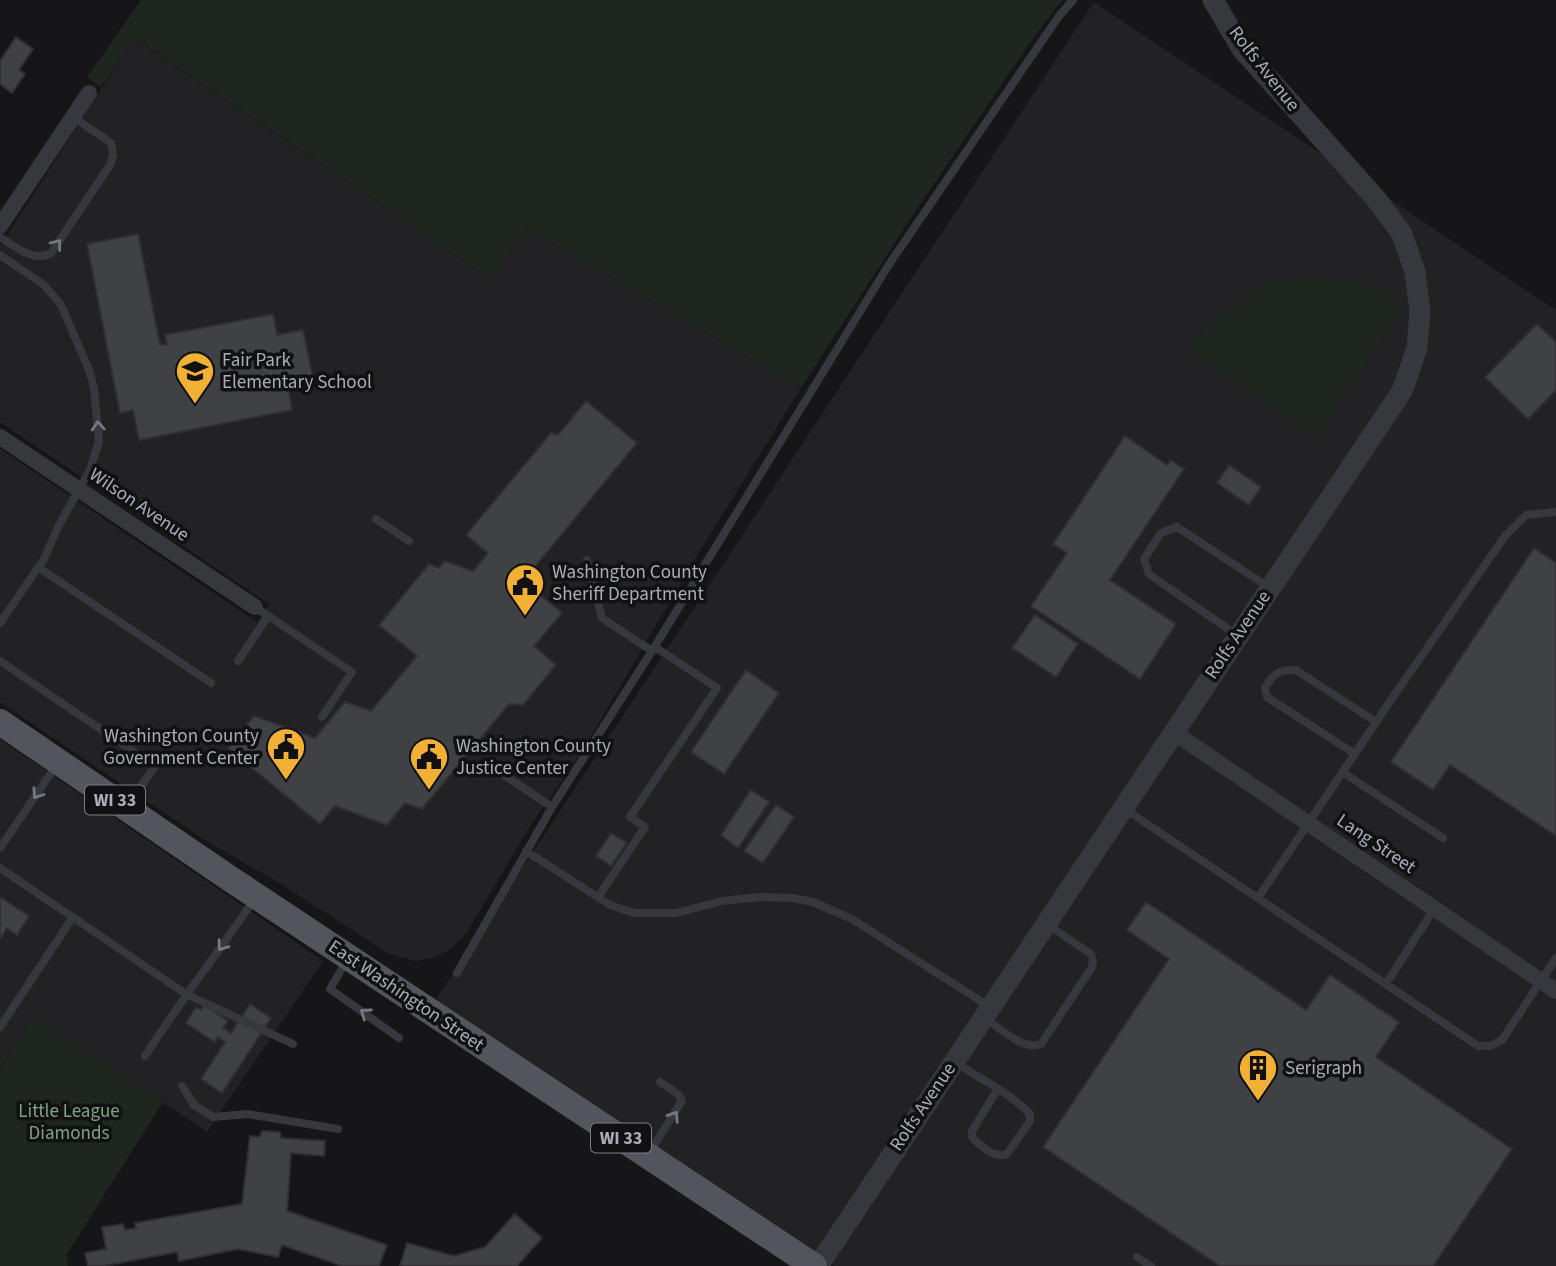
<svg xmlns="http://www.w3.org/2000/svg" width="1556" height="1266" font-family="'Source Sans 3',sans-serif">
<rect width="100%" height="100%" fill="#161618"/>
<path fill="#222225" d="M1094,2L1556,310V1266H835L428,1011Z
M134,38L491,279L527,228L801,388L690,567L583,750L529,828L466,934L448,951L435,957L416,961L389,954L281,884L203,839L0,702V449L257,622L269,604L0,422V246Z
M0,739L323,961L207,1132L34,1016L0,1069Z"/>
<path fill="#1e261f" d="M141,0H1062L1034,37L912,216L801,388L527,228L491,279L135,38L101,87L87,77Z
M1319,276L1373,285L1404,303L1316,437L1188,349L1207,326L1268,283Z
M34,1016L163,1102L67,1254L68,1266H0V1069Z"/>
<path fill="#404145" stroke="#303034" stroke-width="2" d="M16,37L33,49L19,70L25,74L12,93L0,84V61Z
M138,234L160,345L167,344L165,335L273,314L277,335L303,330L314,382L288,387L292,410L139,440L133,410L120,413L87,244Z
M1537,324L1556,342V390L1528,419L1485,377Z
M586,401L637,443L523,581L562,613L534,646L556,665L523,705L509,704L422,809L405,803L387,825L335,806L320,824L228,748L254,716L315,738L345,702L371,711L417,656L379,625L429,564L439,568L445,561L473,571L488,553L466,535L551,433L558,435Z
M1125,436L1167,465L1171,460L1184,469L1110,580L1176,624L1140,679L1031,606L1067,553L1053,544Z
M1229,465L1261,487L1249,505L1217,483Z
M1534,548L1556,563V836L1450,765L1433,790L1391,762Z
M1035,615L1078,644L1056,677L1012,648Z
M746,670L779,693L724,774L691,752Z
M751,790L769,802L738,848L721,835Z
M776,805L794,817L763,863L744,851Z
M611,833L627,843L611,866L596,856Z
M0,897L29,916L17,935L7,928L0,939Z
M1146,902L1306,1010L1330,975L1399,1022L1376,1057L1512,1149L1433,1266H1220L1043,1147L1169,959L1127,930Z
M250,1004L271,1018L222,1093L201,1079L225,1042L218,1037L214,1042L186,1023L196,1007L201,1010L204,1005L228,1021L223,1028L231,1033Z
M262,1131L280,1132L281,1138L325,1141L324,1156L291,1153L287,1211L387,1245L379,1266H342L282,1245L278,1257L238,1249L179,1261L177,1252L103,1266H88L85,1253L106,1249L102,1227L123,1224L125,1230L136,1228L135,1223L242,1204L250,1136L260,1137Z
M515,1214L542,1238L517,1266H400L407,1243L454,1256L485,1247Z"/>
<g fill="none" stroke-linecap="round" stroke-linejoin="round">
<path stroke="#37383d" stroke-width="8" d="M0,237C14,246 34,263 51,253L110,165L113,155L111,143L73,117
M0,255L44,285L61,305L89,370L94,388L99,441L90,470L59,525L44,559L0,623
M376,519L409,541
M587,560L602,618L652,651
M38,567L211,683
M255,607L352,672L322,717
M1238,636L1149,574L1144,559L1161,533L1177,527L1270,588
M0,661L155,766L128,805
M238,661L268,616
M1355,754L1267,697L1265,688C1273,674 1279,669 1296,670L1376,722
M1342,772L1443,838
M504,775L552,807
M1125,809L1478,1046H1490L1502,1040L1556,958
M0,848L57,764
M526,851L610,905L634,913H677L722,901L759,897L792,898L813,902L852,919L990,1007
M0,868L186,994L293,1044
M598,897L645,827L630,817L717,688L655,647
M1258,898L1393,697L1505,536L1526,515L1556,512
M347,960L330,989L399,1038
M457,973L552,807L652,651L888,266L1059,16L1073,0
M1386,984L1434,909
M986,1019C1000,1028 1023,1051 1041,1044L1092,967L1093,961L1091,954L1048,925
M0,1027L73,917
M145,1056C179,1003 218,953 253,901
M956,1063C979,1078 1013,1095 1030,1114V1121L1007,1154C995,1159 980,1146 972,1137V1131L997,1090
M182,1086L194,1105L213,1117L247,1114L338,1129
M649,1153L682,1101L679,1095L660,1082
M1137,1257L1151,1266"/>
<path stroke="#37383d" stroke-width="16" d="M0,226L89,93
M0,437L255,607
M1173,732L1556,991"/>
<path stroke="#37383d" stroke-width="21" d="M818,1266L1402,391L1417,348L1420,311L1415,272L1402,234L1377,200L1242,49L1213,0"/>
<path stroke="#53555c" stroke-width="26" d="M0,722L229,878L814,1266"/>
</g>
<defs><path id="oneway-chevron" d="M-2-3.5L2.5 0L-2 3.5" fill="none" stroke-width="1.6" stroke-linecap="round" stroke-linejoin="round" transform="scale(1.75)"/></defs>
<g stroke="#757881">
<use href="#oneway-chevron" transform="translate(57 244) rotate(-52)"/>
<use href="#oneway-chevron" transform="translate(98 426) rotate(-94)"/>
<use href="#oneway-chevron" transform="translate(37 794) rotate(124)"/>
<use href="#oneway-chevron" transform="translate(222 946) rotate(125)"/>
<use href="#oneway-chevron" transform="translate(365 1013) rotate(-145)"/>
<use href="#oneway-chevron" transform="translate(674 1116) rotate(-57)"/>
</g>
<defs>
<g id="school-pin" transform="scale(2.0125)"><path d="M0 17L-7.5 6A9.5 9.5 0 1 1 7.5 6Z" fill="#f2b134" stroke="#111113"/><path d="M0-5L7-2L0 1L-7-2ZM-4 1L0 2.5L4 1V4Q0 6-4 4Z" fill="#111"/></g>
<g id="civic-pin" transform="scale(2.0125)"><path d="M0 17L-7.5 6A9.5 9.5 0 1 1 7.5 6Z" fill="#f2b134" stroke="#111113"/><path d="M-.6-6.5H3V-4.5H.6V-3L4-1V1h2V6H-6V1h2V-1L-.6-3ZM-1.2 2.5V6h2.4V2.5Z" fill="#111"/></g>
<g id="building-pin" transform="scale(2.0125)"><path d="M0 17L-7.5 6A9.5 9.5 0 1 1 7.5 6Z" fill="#f2b134" stroke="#111113"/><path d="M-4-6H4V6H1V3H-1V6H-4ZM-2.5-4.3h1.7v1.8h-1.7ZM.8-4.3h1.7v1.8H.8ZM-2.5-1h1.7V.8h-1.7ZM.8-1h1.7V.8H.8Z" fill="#111"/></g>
</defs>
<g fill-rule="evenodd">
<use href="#school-pin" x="195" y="371"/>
<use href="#civic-pin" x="525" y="583"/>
<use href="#civic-pin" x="286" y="747"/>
<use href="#civic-pin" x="429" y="757"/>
<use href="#building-pin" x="1258" y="1068"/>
</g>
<g text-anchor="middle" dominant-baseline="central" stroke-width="7" stroke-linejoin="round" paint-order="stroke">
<g fill="#111113" stroke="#7b7e86" stroke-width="2">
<rect x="85" y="785.5" width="60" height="29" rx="5"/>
<rect x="591" y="1123.5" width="60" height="29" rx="5"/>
</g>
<g font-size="18" font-weight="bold" fill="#a8adb8">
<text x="115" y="800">WI 33</text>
<text x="621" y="1138">WI 33</text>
</g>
<g font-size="19" fill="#a8adb8" stroke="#111113">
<text transform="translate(1264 69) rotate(52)">Rolfs Avenue</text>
<text transform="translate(139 505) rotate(34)">Wilson Avenue</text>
<text transform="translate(1238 635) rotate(-56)">Rolfs Avenue</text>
<text transform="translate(1376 844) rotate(34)">Lang Street</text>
<text transform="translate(406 996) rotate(34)">East Washington Street</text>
<text transform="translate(923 1107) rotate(-56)">Rolfs Avenue</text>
</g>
<g font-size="19" fill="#a8adb8" stroke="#111113" text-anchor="start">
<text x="222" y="360">Fair Park<tspan x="222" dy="22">Elementary School</tspan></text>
<text x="552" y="572">Washington County<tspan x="552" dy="22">Sheriff Department</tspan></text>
<text x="259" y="736" text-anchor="end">Washington County<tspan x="259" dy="22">Government Center</tspan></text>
<text x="456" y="746">Washington County<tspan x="456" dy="22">Justice Center</tspan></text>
<text x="1285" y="1068">Serigraph</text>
</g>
<g font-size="19" fill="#7fa381" stroke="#111113">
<text x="69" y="1111">Little League<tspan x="69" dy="22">Diamonds</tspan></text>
</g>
</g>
</svg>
